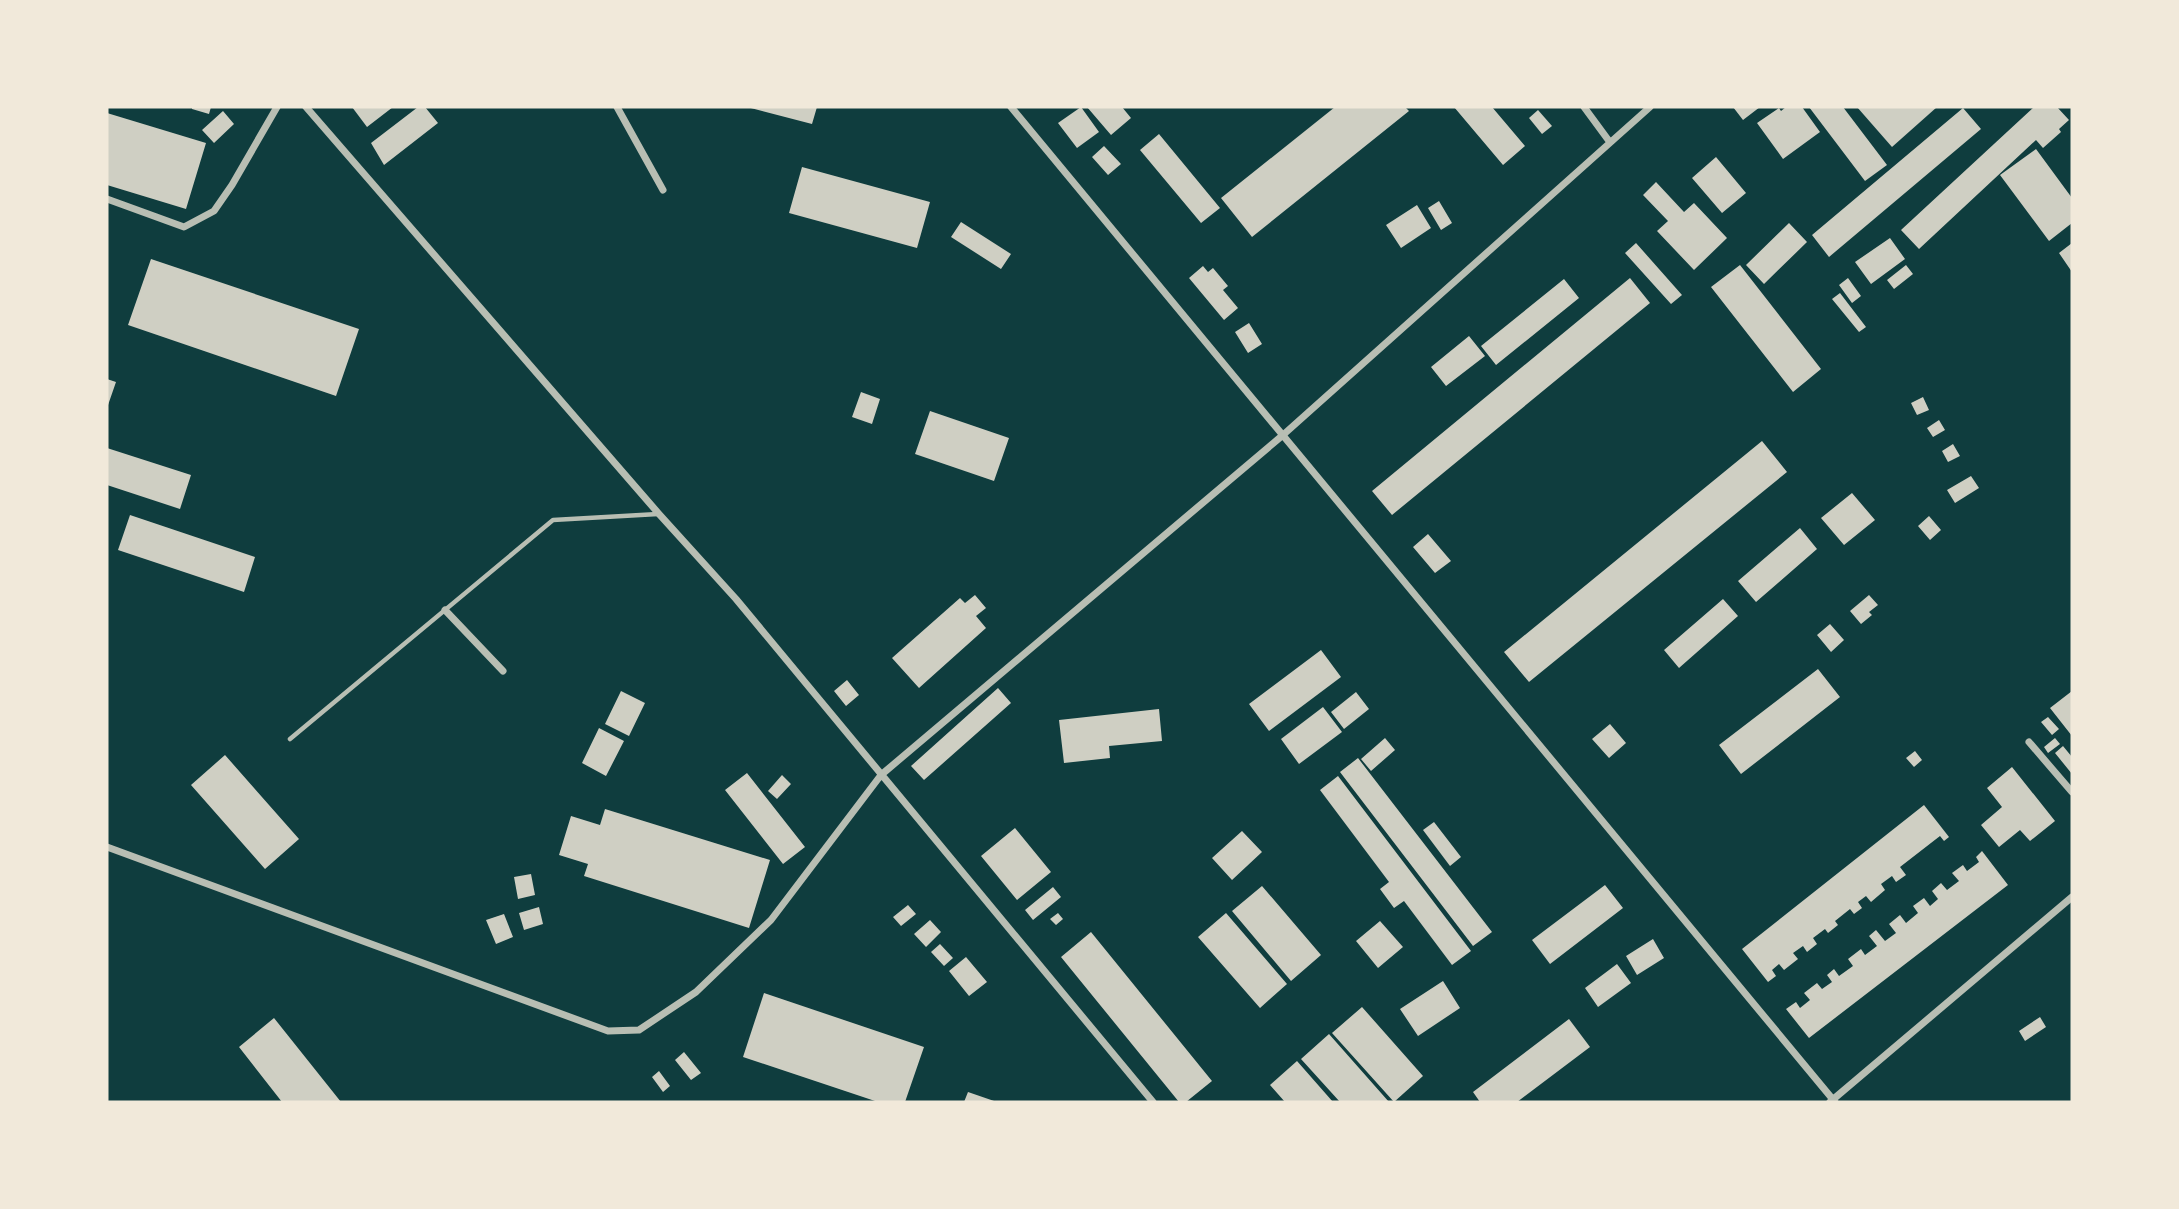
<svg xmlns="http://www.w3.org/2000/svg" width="2179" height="1209" font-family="'Exo 2',sans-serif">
<rect width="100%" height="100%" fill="#0f3d3e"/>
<path fill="#cfcfc3" d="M192,107H211L209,114L192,109Z
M352,107H393L367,127Z
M418,107H425L438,123L384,165L371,143Z
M747,107H817L812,124Z
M1081,107L1099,132L1077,148L1058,123Z
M1087,107H1122L1131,118L1111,135Z
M1335,107H1405L1409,111L1252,237L1221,198Z
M1454,107H1492L1525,146L1503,165Z
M1733,107H1760L1743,120Z
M1786,107H1802L1820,132L1783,159L1757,123L1779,108L1781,111Z
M1809,107H1843L1887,165L1865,181Z
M1857,107H1937L1892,147Z
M2034,107H2057L2069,120L2059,129L2061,132L2043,148L2036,140L1919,249L1901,230Z
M1963,108L1981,129L1829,257L1812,235Z
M1538,110L1552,126L1542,134L1529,118Z
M223,111L234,124L214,143L202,130Z
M107,113L206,143L186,209L107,185Z
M1159,134L1220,208L1201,223L1140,150Z
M1104,146L1121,164L1108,175L1092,157Z
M2036,149L2072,198V223L2049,241L2000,175Z
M1716,157L1746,193L1722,213L1692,178Z
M802,167L930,202L917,248L789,213Z
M1656,182L1684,212L1694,203L1727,238L1694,270L1657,231L1668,221L1643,195Z
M1439,201L1452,223L1441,230L1428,208Z
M1417,205L1431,228L1401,248L1386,225Z
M961,222L1011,254L1001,269L951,237Z
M1789,223L1807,242L1764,284L1746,265Z
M1890,238L1905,259L1871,284L1855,262Z
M1636,243L1682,295L1671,304L1625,253Z
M2072,243V272L2059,253Z
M151,259L359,329L336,396L128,325Z
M1740,265L1821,369L1793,392L1711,287Z
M1906,265L1913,274L1894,289L1887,280Z
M1203,266L1208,272L1213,268L1228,286L1223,290L1238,308L1224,320L1189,278Z
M1630,278L1650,303L1392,515L1372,491Z
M1848,278L1861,296L1852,303L1839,285Z
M1564,279L1579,298L1496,365L1481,346Z
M1840,293L1866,327L1859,332L1832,299Z
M1249,323L1262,344L1248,353L1235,332Z
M1469,336L1485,356L1446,386L1431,367Z
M107,379L116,382L107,408Z
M861,392L880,399L872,424L852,417Z
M1923,397L1929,410L1917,415L1911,403Z
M930,411L1009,438L994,481L915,454Z
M1939,420L1945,430L1933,437L1927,428Z
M1762,441L1787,472L1529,682L1504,652Z
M1953,444L1960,456L1948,462L1942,451Z
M107,448L191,475L180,509L107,485Z
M1971,476L1979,488L1955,503L1947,490Z
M1852,493L1875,520L1844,545L1821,518Z
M130,515L255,557L244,592L118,550Z
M1929,516L1941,530L1930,540L1918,526Z
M1800,528L1817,549L1756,602L1738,581Z
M1428,534L1451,561L1435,573L1413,547Z
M975,595L986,608L976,616L986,628L919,688L892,658L960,598L965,603Z
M1869,595L1878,605L1869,612L1872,615L1861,624L1850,611Z
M1723,599L1738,616L1679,668L1664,650Z
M1830,624L1844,640L1831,652L1817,635Z
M1321,650L1341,677L1269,731L1249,704Z
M1818,669L1840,697L1741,774L1719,745Z
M847,680L859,695L846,706L834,691Z
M998,688L1011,703L924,780L911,766Z
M621,691L645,703L629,736L605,724Z
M2072,691V736L2050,708Z
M1356,692L1369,709L1344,729L1331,712Z
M1323,707L1342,732L1299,764L1281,739Z
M1159,709L1162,741L1109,746L1110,758L1064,763L1059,720Z
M2048,717L2059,729L2052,735L2041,722Z
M1610,724L1626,743L1609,758L1592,739Z
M599,728L624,741L606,776L582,763Z
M1385,738L1395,750L1371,771L1361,759Z
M2055,738L2060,744L2048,753L2044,747Z
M2063,746L2072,757V774L2055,753Z
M1915,751L1922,760L1914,767L1906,758Z
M225,755L299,839L265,869L191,785Z
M1358,758L1492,932L1473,946L1340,772Z
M2012,767L2055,821L2030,841L2020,830L1999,847L1981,825L2002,807L1987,788Z
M747,773L805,847L783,864L725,790Z
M782,775L791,784L777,799L768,791Z
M1338,776L1471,951L1452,965L1404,901L1394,908L1380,889L1389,882L1320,790Z
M1924,805L1949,837L1944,841L1940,836L1900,867L1906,875L1896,882L1892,876L1881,884L1885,890L1871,902L1866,896L1858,902L1862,908L1854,914L1850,909L1835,921L1838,925L1828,933L1825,929L1813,938L1817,944L1807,952L1803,946L1793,953L1798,959L1784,970L1779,964L1772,970L1776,976L1768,982L1742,949Z
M605,809L770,860L749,928L584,876L588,864L559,855L571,816L600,825Z
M1434,822L1461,857L1450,866L1423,830Z
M1015,828L1051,872L1017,900L981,856Z
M1242,831L1262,852L1232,880L1212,858Z
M1982,851L2008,885L1809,1038L1786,1009L1796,1002L1800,1008L1810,1000L1804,993L1817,983L1822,989L1832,982L1827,975L1834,969L1839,976L1853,966L1848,959L1861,949L1865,955L1877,946L1869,936L1876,930L1885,941L1896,933L1889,924L1900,915L1906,923L1918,913L1913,906L1924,898L1930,906L1938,899L1932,891L1941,883L1947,890L1959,881L1952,873L1963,865L1967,871L1979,862L1976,857Z
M531,874L535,895L518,899L514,877Z
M1605,885L1623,908L1550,964L1532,940Z
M1262,886L1321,955L1291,981L1232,911Z
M1053,887L1061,897L1033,920L1025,910Z
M908,905L916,914L901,926L893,917Z
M539,907L543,924L524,930L519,913Z
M1058,913L1063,919L1056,925L1050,919Z
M1226,913L1287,984L1260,1008L1198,937Z
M504,914L513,937L496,944L486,920Z
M930,920L941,932L926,947L914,934Z
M1380,921L1403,947L1378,968L1356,941Z
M1091,932L1212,1081L1186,1102H1179L1061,957Z
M1653,939L1664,958L1637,975L1626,956Z
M940,944L953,958L944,966L931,952Z
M966,957L987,982L969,996L949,971Z
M1617,964L1631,983L1598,1007L1585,988Z
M1443,981L1460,1008L1418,1036L1400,1009Z
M764,993L924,1047L905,1102H878L743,1057Z
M1362,1007L1423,1076L1394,1102L1332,1033Z
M2040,1017L2046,1027L2025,1041L2019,1031Z
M274,1018L341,1102H282L239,1047Z
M1569,1019L1590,1047L1517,1102H1480L1473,1092Z
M1329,1034L1389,1102H1340L1301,1059Z
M684,1052L701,1073L691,1080L675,1060Z
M1297,1061L1333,1102H1285L1270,1085Z
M659,1071L670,1086L663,1092L652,1077Z
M968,1092L997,1102H964Z"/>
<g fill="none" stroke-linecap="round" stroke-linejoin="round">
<path stroke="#b8beb3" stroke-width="4.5" d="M290,739L553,520L658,514"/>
<path stroke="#b8beb3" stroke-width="7" d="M306,107L659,514L736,599L1153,1102
M617,107L663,190
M1011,107L1835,1102
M1584,107L1609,141
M107,199L184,227L214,211L232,185L277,107
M445,610L503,671
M2029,742L2072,792
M107,847L608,1031L639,1030L696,992L771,920L881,775L1283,435L1650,107
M1830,1102L2072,897"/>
</g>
<rect width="2179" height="1209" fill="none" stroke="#f1e9da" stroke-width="217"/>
</svg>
